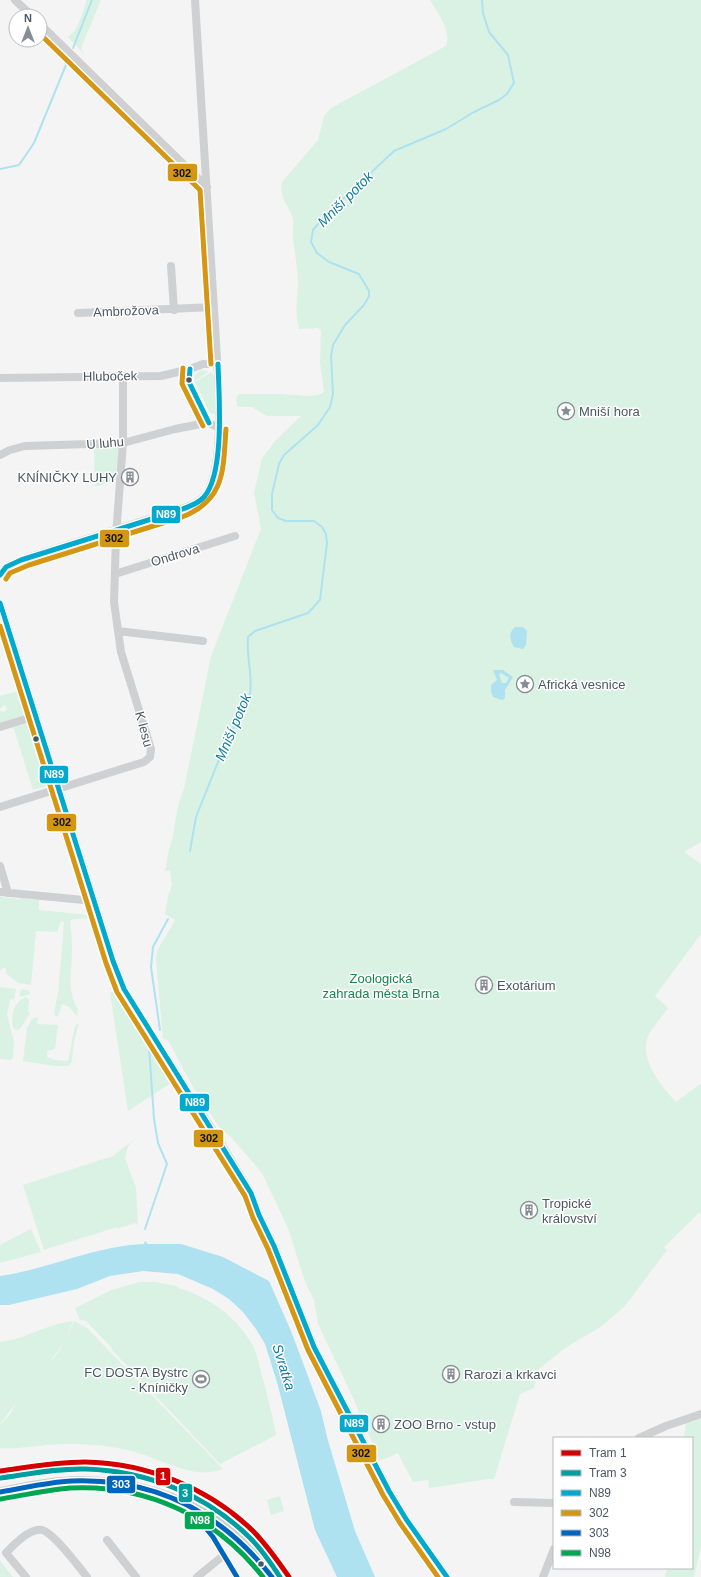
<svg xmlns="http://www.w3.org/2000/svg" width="701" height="1577" font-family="Helvetica,sans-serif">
<rect width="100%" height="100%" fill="#f4f4f4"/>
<path fill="#d9f2e3" d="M87,0H101L81,48L84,54L68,37C79,30 82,12 87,0Z
M430,0H701V842L684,852L701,864V934L655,996L668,1008C663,1016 649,1031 647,1039C641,1062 662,1087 676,1102L700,1084L701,1085V1220L700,1212L664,1247L667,1250L625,1306L602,1326L565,1348L539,1369L534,1388L520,1394L494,1479H488L429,1488L428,1480L413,1482L398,1453L380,1461L350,1391L318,1324L314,1300L305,1282L288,1228L262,1173L231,1137L219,1127L194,1089L168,1040L163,1039L156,959L157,951L175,920L165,914L168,897L172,885L170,870L165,872C167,859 169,848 173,835C176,819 177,804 184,789L211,656L261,529L254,493L262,458L276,440L301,416H267L252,407H242L237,406L236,398L239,394H280L309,396L322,394L324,391L320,363L321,330L318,328L299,329C295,314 297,301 298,285C298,270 295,254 293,239C292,233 294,226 293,220C291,207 278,200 282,182L318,140L324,116L331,108L446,46C452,31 437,12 430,0Z
M201,370L208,371V372L195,381L194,376Z
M210,372L215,376V414L210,413L195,382L210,373Z
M120,446L119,479L95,487L94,449Z
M22,690L29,714L0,723V711L4,712L7,709L6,706L4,705L0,709V696Z
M30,722L32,723L51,785L33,790L14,729L12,728Z
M20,896H25V899L39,900V910L89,915V918L74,919L70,921C71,930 72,940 72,950C72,970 66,991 78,1009L77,1016L69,1007L62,1004L58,1017L54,1015L56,1002L58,994L64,922L61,921L57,932L36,931L31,985L18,983L6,973V968H2L0,971V897L20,899Z
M0,987L16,989L14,999L10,1000L7,1015L14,1042L13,1058L11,1060L0,1059Z
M22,989L30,991V994L20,997V992Z
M115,990H118L150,1044V1048L171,1083L128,1111L110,993Z
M26,997L29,999L28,1012L30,1013L20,1029L16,1030L13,1027C11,1014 13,1003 26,997Z
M38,1017L37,1024L58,1025L55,1049L47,1051V1057L55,1060L68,1061L75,1026L79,1023L74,1041L72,1061L69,1066H54L23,1061L27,1028L32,1019Z
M136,1138L128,1146L125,1158L136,1188L138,1226L136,1223L117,1229V1227L44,1250L23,1185L113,1156Z
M31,1229L41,1252L0,1263V1245Z
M140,1282H155L177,1286L179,1288C210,1298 239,1318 254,1348C257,1355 259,1364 261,1372C267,1393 272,1414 276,1435L220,1464L111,1349L112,1348L86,1321L80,1320L75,1308L111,1290Z
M73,1321L65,1341L48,1364C61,1352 67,1337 74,1321L87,1328L223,1469C192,1481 161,1458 131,1451C103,1444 75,1443 46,1445C31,1446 15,1450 0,1448V1425L11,1413L16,1403L0,1424V1342C27,1339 46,1324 73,1321Z
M701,1419V1546L694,1577H665L667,1568H692V1438H684L686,1423Z
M280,1496L284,1511L271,1515L267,1500Z
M0,1561L13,1577H0Z"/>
<path fill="#aee2f0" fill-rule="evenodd" d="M515,627H523L527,631L526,645L523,649L514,647C510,640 508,633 515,627Z
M493,670H503L513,677L505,690V698L502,700L493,697L491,692V685L497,680ZM501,673L509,678L506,683H502L499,675Z
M145,1241L148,1244H181L223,1257L269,1281L291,1331L321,1411L327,1437L355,1531L375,1577H337L315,1530L277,1382L265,1344L256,1329L243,1312L229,1299L213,1289L178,1274L143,1271L110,1276L77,1289L9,1305H0V1276C49,1269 94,1246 144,1244Z"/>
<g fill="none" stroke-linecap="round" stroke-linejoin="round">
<path stroke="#aee2f0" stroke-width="2" d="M73,48L92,0
M0,169L19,165L34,143L68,60
M190,851L196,817L222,752L250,694C253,676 246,656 248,637L255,631L308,613L320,600L327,543L326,534L322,527L314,521H286L278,518L272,510V494L279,464L284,455L318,425L330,407L333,394L331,356L333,345L345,325L364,305L369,296V291L359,274L329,262L317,253L311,242L313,230L325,216L394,151L446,129L474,112L499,100L507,94L514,83L508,55L489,32L483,13L482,0
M160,1030L151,967L153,947L168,919
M145,1229L167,1164L158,1143L154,1119L149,1047"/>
<path stroke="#ced0d2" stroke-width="8" d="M15,0L32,16
M40,24L207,187
M171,266L174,310
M78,313L214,307
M0,378L161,376L190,369L203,364H218
M0,455L10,450L25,446L123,443L175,429L201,424L209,423L219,428
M115,574L235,536
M0,575L6,567L27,558L187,507C195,504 202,500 207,493C221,470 219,418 219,391L195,0
M0,603L113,961L124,989L136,1010L222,1145L251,1193L259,1215L274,1246L314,1347L389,1491L406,1519L447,1577
M118,631L203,641
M0,727L36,716
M0,807L144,762L150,757L151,749L121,652L114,602L116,535L123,443V376
M0,866L8,893
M0,892L94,901
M639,1438L666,1426L701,1414
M514,1502L554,1503
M189,1507L213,1537L237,1577
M107,1540L136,1577
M26,1577L6,1553C13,1545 31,1527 42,1530C54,1533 78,1566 87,1577
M197,1577L224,1555
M543,1577L554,1549"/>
<path stroke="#caced1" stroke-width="10" d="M0,1492C27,1487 54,1481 81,1481C129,1481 180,1495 219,1523C239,1538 257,1557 272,1577"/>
<g stroke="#fff" stroke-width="8">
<path id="bus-1" d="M190,369L189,382L209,423
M0,575L6,567L21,560L180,510C188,507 198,504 204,497C225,473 219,395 218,364
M0,603L113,961L124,989L251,1193L259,1215L274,1246L314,1347L389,1491L406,1519L447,1577"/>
</g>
<g stroke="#fff" stroke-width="8">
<path id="bus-2" d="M40,34L200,190L211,364
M183,368L182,384L203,426
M6,579L10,573L29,565L182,517C226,500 223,469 226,429
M0,626L106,963L117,992L245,1196L253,1218L268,1249L308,1350L383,1495L400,1523L438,1577"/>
</g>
<g stroke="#fff" stroke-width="8">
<path id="bus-3" d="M0,1492C24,1488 48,1482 72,1481C156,1478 221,1512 272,1577
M200,1521L213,1537L237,1577"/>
</g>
<g stroke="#fff" stroke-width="8">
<path id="bus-4" d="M1,1499C24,1495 47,1490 70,1488C147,1484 216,1517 263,1577"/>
</g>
<use href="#bus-1" stroke="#00a9ce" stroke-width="5"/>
<use href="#bus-2" stroke="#d49613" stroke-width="5"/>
<use href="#bus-3" stroke="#0065bd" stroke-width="5"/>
<use href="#bus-4" stroke="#00a651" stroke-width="5"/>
<g stroke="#fff" stroke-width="8">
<path id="tram-1" d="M0,1471C28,1467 57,1462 85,1462C147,1463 209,1488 253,1531C267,1545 278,1561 289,1577"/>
</g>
<g stroke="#fff" stroke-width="8">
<path id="tram-2" d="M1,1478C29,1474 58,1468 86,1469C146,1471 205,1494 248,1536C261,1548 271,1563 280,1577"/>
</g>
<use href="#tram-1" stroke="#d40000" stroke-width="5"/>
<use href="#tram-2" stroke="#009e9e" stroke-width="5"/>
</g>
<defs>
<g id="sight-ring" transform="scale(0.9)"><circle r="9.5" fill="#fff" stroke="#868d94" stroke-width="1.5"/><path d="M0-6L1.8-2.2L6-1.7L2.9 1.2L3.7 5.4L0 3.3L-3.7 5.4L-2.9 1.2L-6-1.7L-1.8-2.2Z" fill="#868d94"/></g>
<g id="building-ring" transform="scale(0.9)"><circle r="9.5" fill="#fff" stroke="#868d94" stroke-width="1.5"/><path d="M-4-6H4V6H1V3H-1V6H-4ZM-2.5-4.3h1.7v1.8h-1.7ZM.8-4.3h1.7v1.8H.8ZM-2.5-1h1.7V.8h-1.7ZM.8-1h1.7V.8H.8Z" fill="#868d94"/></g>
<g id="stadium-ring" transform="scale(0.9)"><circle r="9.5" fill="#fff" stroke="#868d94" stroke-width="1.5"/><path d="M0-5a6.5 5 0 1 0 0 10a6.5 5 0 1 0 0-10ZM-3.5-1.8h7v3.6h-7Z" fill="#868d94"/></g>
</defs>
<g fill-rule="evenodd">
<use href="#sight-ring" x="566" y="411"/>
<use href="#building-ring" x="130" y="477"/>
<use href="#sight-ring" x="525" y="684"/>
<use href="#building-ring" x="484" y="985"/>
<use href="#building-ring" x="529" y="1210"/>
<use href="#building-ring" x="451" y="1374"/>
<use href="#stadium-ring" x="201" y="1379"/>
<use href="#building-ring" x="381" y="1424"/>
</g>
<g fill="#4a5661" stroke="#fff" stroke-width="1.5">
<circle cx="189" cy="380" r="3.5"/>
<circle cx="36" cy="739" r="3.5"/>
<circle cx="261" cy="1564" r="3.5"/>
</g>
<g text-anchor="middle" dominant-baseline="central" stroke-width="3" stroke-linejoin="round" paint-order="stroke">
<g font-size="13" fill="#4a5661" stroke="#fff">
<text transform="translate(126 311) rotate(-2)">Ambrožova</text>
<text transform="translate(110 376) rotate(-1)">Hluboček</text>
<text transform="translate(105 443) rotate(-5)">U luhu</text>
<text transform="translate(175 555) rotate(-17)">Ondrova</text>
<text transform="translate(144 729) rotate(75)">K lesu</text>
</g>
<g font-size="13" fill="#4a5661" stroke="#fff" text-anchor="start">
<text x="579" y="411">Mniší hora</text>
<text x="117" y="477" text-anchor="end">KNÍNIČKY LUHY</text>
<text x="538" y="684">Africká vesnice</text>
<text x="497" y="985">Exotárium</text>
<text x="542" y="1203">Tropické<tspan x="542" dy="15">království</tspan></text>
<text x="188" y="1372" text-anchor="end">FC DOSTA Bystrc<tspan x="188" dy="15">- Kníničky</tspan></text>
<text x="464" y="1374">Rarozi a krkavci</text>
<text x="394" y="1424">ZOO Brno - vstup</text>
</g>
<g font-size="13" fill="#17864f" stroke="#fff">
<text x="381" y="978">Zoologická<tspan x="381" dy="15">zahrada města Brna</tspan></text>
</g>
<g font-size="14" font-style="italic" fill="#0c7c9b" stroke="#fff">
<text transform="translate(345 199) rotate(-45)">Mniší potok</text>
<text transform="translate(233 727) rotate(-67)">Mniší potok</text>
<text transform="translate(284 1367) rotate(73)">Svratka</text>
</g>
</g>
<g stroke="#fff" stroke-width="1.5">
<rect x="167" y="163" width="31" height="19" rx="4" fill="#d49613"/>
<rect x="151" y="505" width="30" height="19" rx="4" fill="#00a9ce"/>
<rect x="99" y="529" width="31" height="19" rx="4" fill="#d49613"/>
<rect x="39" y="765" width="30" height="19" rx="4" fill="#00a9ce"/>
<rect x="46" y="813" width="31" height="19" rx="4" fill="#d49613"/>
<rect x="179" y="1093" width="31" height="19" rx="4" fill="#00a9ce"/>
<rect x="193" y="1129" width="31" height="19" rx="4" fill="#d49613"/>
<rect x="339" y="1414" width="30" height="19" rx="4" fill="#00a9ce"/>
<rect x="346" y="1444" width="31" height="19" rx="4" fill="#d49613"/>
<rect x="155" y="1467" width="16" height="19" rx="4" fill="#d40000"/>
<rect x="106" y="1475" width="30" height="19" rx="4" fill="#0065bd"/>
<rect x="178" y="1483" width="15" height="20" rx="4" fill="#009e9e"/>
<rect x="184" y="1511" width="31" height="19" rx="4" fill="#00a651"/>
</g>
<g font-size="11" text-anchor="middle" font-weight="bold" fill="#fff">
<text x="166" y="518">N89</text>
<text x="54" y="778">N89</text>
<text x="195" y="1106">N89</text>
<text x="354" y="1427">N89</text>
<text x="163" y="1480">1</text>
<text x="121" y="1488">303</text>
<text x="185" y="1497">3</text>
<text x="200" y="1524">N98</text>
</g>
<g font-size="11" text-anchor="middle" font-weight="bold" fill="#111">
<text x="182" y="177">302</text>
<text x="114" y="542">302</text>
<text x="62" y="826">302</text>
<text x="209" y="1142">302</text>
<text x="361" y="1457">302</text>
</g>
<rect x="553" y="1437" width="140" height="132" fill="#ffffff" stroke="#b7bbc0"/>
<rect x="561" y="1450" width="20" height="6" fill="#d40000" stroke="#b7bbc0"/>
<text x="589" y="1457" font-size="12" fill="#4a5661">Tram 1</text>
<rect x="561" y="1470" width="20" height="6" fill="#009e9e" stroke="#b7bbc0"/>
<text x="589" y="1477" font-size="12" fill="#4a5661">Tram 3</text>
<rect x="561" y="1490" width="20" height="6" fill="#00a9ce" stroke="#b7bbc0"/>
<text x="589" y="1497" font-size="12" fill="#4a5661">N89</text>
<rect x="561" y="1510" width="20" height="6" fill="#d49613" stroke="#b7bbc0"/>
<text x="589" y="1517" font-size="12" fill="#4a5661">302</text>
<rect x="561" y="1530" width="20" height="6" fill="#0065bd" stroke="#b7bbc0"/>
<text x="589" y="1537" font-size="12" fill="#4a5661">303</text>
<rect x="561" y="1550" width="20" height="6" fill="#00a651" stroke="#b7bbc0"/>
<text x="589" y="1557" font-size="12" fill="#4a5661">N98</text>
<g transform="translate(28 28)"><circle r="19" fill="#ffffff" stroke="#b7bbc0"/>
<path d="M0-3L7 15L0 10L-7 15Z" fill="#868d94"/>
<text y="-6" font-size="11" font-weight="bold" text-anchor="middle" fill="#4a5661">N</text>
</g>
</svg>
